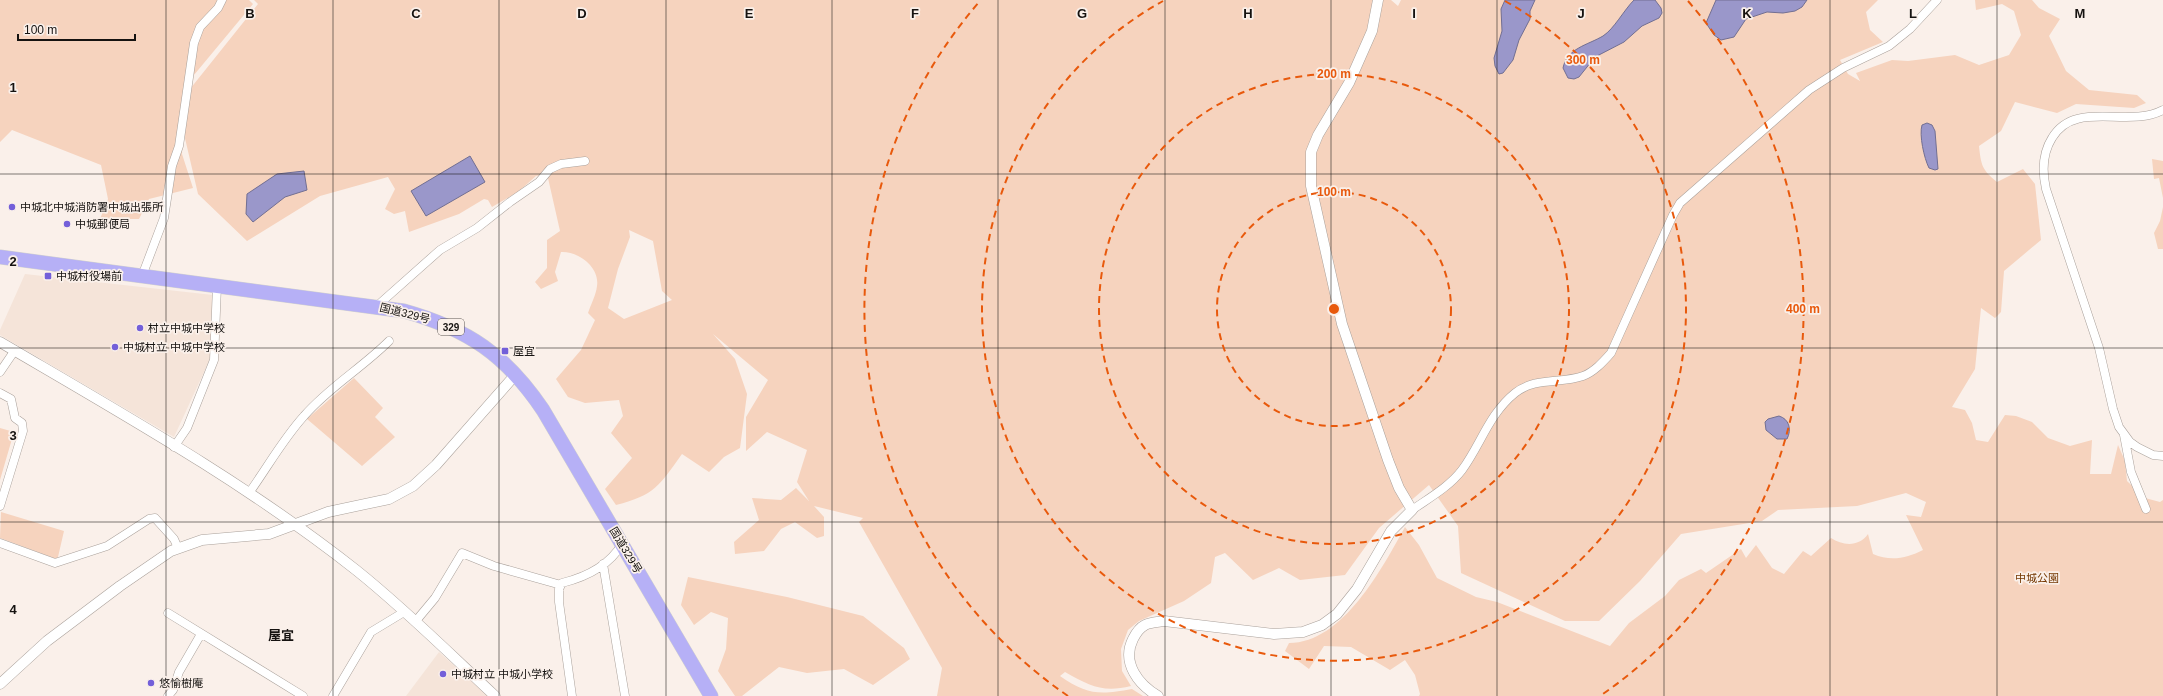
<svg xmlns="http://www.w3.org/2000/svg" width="2163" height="696" font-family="Arial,'Noto Sans JP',sans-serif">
<rect width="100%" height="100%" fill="#faf0ea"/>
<path fill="#f5e4d9" d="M25,274L213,295L210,359L174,437L0,335V330Z
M439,652L488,696H406Z"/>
<path fill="#f6d3be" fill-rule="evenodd" d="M0,0H249L253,4L184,87L182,154L193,188L149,199L139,219H100L108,199L101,165L12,130L0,142Z
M254,0H1391L1398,6L1401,0H1878L1866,12L1870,30L1883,42L1840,60L1848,74L1860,81L1856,73L1892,60L1908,61L1955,55L1979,65L2009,55L2021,35L2014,11L2002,4L1976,10L1975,0H2032L2039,8L2060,19L2049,36L2066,71L2089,90L2137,95L2146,103L2134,108L2076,104L2057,113L2015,102L2001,131L1979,146C1981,165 1982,170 1997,182L2023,169L2035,184L2041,240L2004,271L2001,312L1995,318L1981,308L1975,369L1952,407L1965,410L1972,423L1976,440L1988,442L2005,415L2016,416L2032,422L2048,438L2070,446L2092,440L2090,474H2111L2118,445L2125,461L2127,481L2145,498L2160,502L2163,500V696H1419L1420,694L1415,675L1405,660L1390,670L1351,647L1324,646L1309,669L1285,651L1289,643C1343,643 1382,568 1405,527L1419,545L1437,578L1476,597L1497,602L1610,646L1629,623L1665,596L1679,580L1701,569L1706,573L1741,549L1746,558L1756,545L1772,568L1784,574L1803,551L1811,556L1831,538C1843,546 1859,547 1868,534L1873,554C1891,562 1907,558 1923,550L1906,515L1921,517L1926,502L1906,493L1857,506L1778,510L1762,521L1681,534L1640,581L1599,621H1565L1461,573L1458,526L1429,485L1379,528L1345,575L1300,580L1279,568L1253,580L1225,553L1215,557L1211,583L1184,601L1139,621L1128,630L1121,649L1122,671L1131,686C1103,693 1090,686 1065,672L1060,676C1087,695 1100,695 1132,689L1143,696H937L942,668L859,522L863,518L814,506L824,517V536L817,538L795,522L781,529L764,551L735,554L734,542L759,520L752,498L781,500L796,488L809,501L797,482L807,450L767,432L746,451V417L768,380L713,334L735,359L747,394L740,448L724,457L709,472L682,454C659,486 655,495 616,505L605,489L632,458L611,433L623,416L619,400L585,403L568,397L556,379L581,350L595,320L588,313C591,304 596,295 597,286C600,267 578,251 561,252L555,272L558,281L541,289L535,282L547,268V240L560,231L548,178L542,175L536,176L518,192L492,207L488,200L484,199L459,214L409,232L405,211L394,214L385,209L395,189L388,177L320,196L247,241L198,194L184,134L190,89L258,4ZM629,230L653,241L662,291L672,300L624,319L608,308L618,269L630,237Z
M2152,159L2163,161V198L2159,178L2154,179Z
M2163,207V249H2158L2154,233L2160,221Z
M354,378L383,408L375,417L395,437L362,466L307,419Z
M0,428L14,432L0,480Z
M1,512L64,531L58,557L56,559L0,538Z
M688,577L787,597L863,616L904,648L910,659L873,685L844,669L807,673L779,667L742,696H735L718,671L726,649L728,618L711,612L694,625L681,605Z"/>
<path fill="#9a97ca" stroke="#726f92" d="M1505,0H1535L1530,11V19L1519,40L1513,60L1503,73L1499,74L1495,66L1494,58L1502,31L1501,9Z
M1634,0H1655L1661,8L1662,13L1659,18L1642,26L1624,42L1595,57L1579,77L1574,79L1568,78L1563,68C1567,48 1588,45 1603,36C1614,29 1624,10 1634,0Z
M1716,0H1807L1802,7L1795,11L1783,13L1767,12L1746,19L1734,37L1721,40L1714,35L1706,23Z
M1927,123L1932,125L1935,131L1938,169L1935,170L1929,168C1924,158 1919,135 1922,125Z
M470,156L485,182L426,216L411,191Z
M304,171L307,190L285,197L253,222L246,214L247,194L277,174Z
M1779,416C1789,419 1792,429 1787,439H1777L1766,430L1765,422L1768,419Z"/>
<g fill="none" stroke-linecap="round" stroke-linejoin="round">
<g stroke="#aaa19b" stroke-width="9">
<path id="minor" d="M2163,110C2127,129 2075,99 2052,138C2042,154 2042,171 2046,189L2099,348L2113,409L2119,427L2130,442L2137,447L2153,455L2163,456
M142,276L164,218L172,166L179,146L194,43L200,27L218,8L222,0
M377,306L440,250L477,228L510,202L539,182L550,169L561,164L585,161
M0,372L15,350
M0,393L11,399L15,418L22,423L23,431L0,506
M2124,435L2131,472L2146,509
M174,447L187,428L214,360L217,286
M249,493C267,468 283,439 304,416C329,387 362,368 389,341
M1412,510C1429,498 1449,487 1462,470C1481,444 1489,414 1515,393C1535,377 1560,384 1583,376C1594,372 1603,362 1611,353L1673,215L1680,203L1809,90L1843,68L1889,46L1910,29L1937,0
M0,543L55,563L107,546L149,519L155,518L174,539L178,548
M603,564L625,696
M168,613L303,696
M415,622L435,598L462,553L494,566L561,585
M168,696L173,690L179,672L201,634
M333,696L371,632L404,612
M572,696L559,602V589L562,583C586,577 609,566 622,544"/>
</g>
<g stroke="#aaa19b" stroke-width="11">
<path id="tertiary" d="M0,342C121,413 246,483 356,570C405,609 450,654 495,696
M0,684L47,641L120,586L171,551L202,540L269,534L328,512L389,499L413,486L436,465L516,374
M1158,696C1139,685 1121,663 1133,639C1136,633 1139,628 1145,625C1150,622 1158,622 1164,621L1274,634L1303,632L1322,625L1337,614L1357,589L1391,531L1412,510L1399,488L1388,460L1342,324L1311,186V152L1318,135L1349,83L1372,31L1378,0"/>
</g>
<g stroke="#d0d0cf" stroke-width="15">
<path id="trunk" d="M0,257L404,311C468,329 506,355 543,410L711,696"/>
</g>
<use href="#minor" stroke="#fff" stroke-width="8"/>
<use href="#tertiary" stroke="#fff" stroke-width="10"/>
<use href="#trunk" stroke="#b6b0f6" stroke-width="14"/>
</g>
<path fill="none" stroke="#151210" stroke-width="1" stroke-opacity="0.55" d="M166,0V696M333,0V696M499,0V696M666,0V696M832,0V696M998,0V696M1165,0V696M1331,0V696M1497,0V696M1664,0V696M1830,0V696M1997,0V696M0,174H2163M0,348H2163M0,522H2163"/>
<g fill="none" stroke="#e8590c" stroke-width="2" stroke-dasharray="7 5">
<circle cx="1334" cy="309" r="117"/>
<circle cx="1334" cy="309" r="235"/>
<path d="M1505 1A352 352 0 1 1 1163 1"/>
<path d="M1068 696A469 469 0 0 1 980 1M1688 1A469 469 0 0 1 1600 696"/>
</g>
<g fill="#735fd9" stroke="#faf0ea" stroke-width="1.5">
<circle cx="12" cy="207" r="4"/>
<circle cx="67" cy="224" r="4"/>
<rect x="44" y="272" width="8" height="8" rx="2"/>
<circle cx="140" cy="328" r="4"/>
<circle cx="115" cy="347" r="4"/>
<rect x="501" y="347" width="8" height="8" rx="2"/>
<circle cx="443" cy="674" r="4"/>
<circle cx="151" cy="683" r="4"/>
</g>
<g text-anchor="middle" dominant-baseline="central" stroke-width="3.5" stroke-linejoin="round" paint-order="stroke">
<rect fill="#faf0ea" stroke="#5a5551" stroke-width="1" x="438" y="319" width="26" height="16" rx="3"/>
<g font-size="10" font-weight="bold" fill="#151210">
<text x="451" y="327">329</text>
</g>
<g font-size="11" fill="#151210" stroke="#faf0ea" text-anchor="start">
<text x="20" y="207">中城北中城消防署中城出張所</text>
<text x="75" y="224">中城郵便局</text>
<text x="56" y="276">中城村役場前</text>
<text x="148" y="328">村立中城中学校</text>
<text x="123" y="347">中城村立 中城中学校</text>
<text x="513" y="351">屋宜</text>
<text x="451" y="674">中城村立 中城小学校</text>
<text x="159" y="683">悠愉樹庵</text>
</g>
<g font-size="11" fill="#151210" stroke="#faf0ea">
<text transform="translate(405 313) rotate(14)">国道329号</text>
<text transform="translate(626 550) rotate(59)">国道329号</text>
</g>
<g font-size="11" fill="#763903" stroke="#faf0ea">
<text x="2037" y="578">中城公園</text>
</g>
<g font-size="13" font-weight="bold" fill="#151210" stroke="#faf0ea">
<text x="281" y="635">屋宜</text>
</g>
</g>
<g font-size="13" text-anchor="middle" font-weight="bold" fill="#151210" stroke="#faf0ea" stroke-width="3.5" stroke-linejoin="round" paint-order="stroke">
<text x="250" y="18">B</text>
<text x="416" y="18">C</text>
<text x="582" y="18">D</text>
<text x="749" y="18">E</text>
<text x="915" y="18">F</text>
<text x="1082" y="18">G</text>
<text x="1248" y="18">H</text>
<text x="1414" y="18">I</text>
<text x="1581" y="18">J</text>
<text x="1747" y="18">K</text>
<text x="1913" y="18">L</text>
<text x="2080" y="18">M</text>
<text x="13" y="92">1</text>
<text x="13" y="266">2</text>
<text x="13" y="440">3</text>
<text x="13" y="614">4</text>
</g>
<circle cx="1334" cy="309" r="6" fill="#e8590c" stroke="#faf0ea" stroke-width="2"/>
<g font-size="12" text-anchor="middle" font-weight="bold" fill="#e8590c" stroke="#faf0ea" stroke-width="3.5" stroke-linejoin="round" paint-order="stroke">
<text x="1583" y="64">300 m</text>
<text x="1334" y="78">200 m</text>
<text x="1334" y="196">100 m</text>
<text x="1803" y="313">400 m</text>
</g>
<path d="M18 34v6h117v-6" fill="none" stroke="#151210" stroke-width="2"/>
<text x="24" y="34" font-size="12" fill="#151210" stroke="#faf0ea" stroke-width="3" paint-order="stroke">100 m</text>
</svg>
